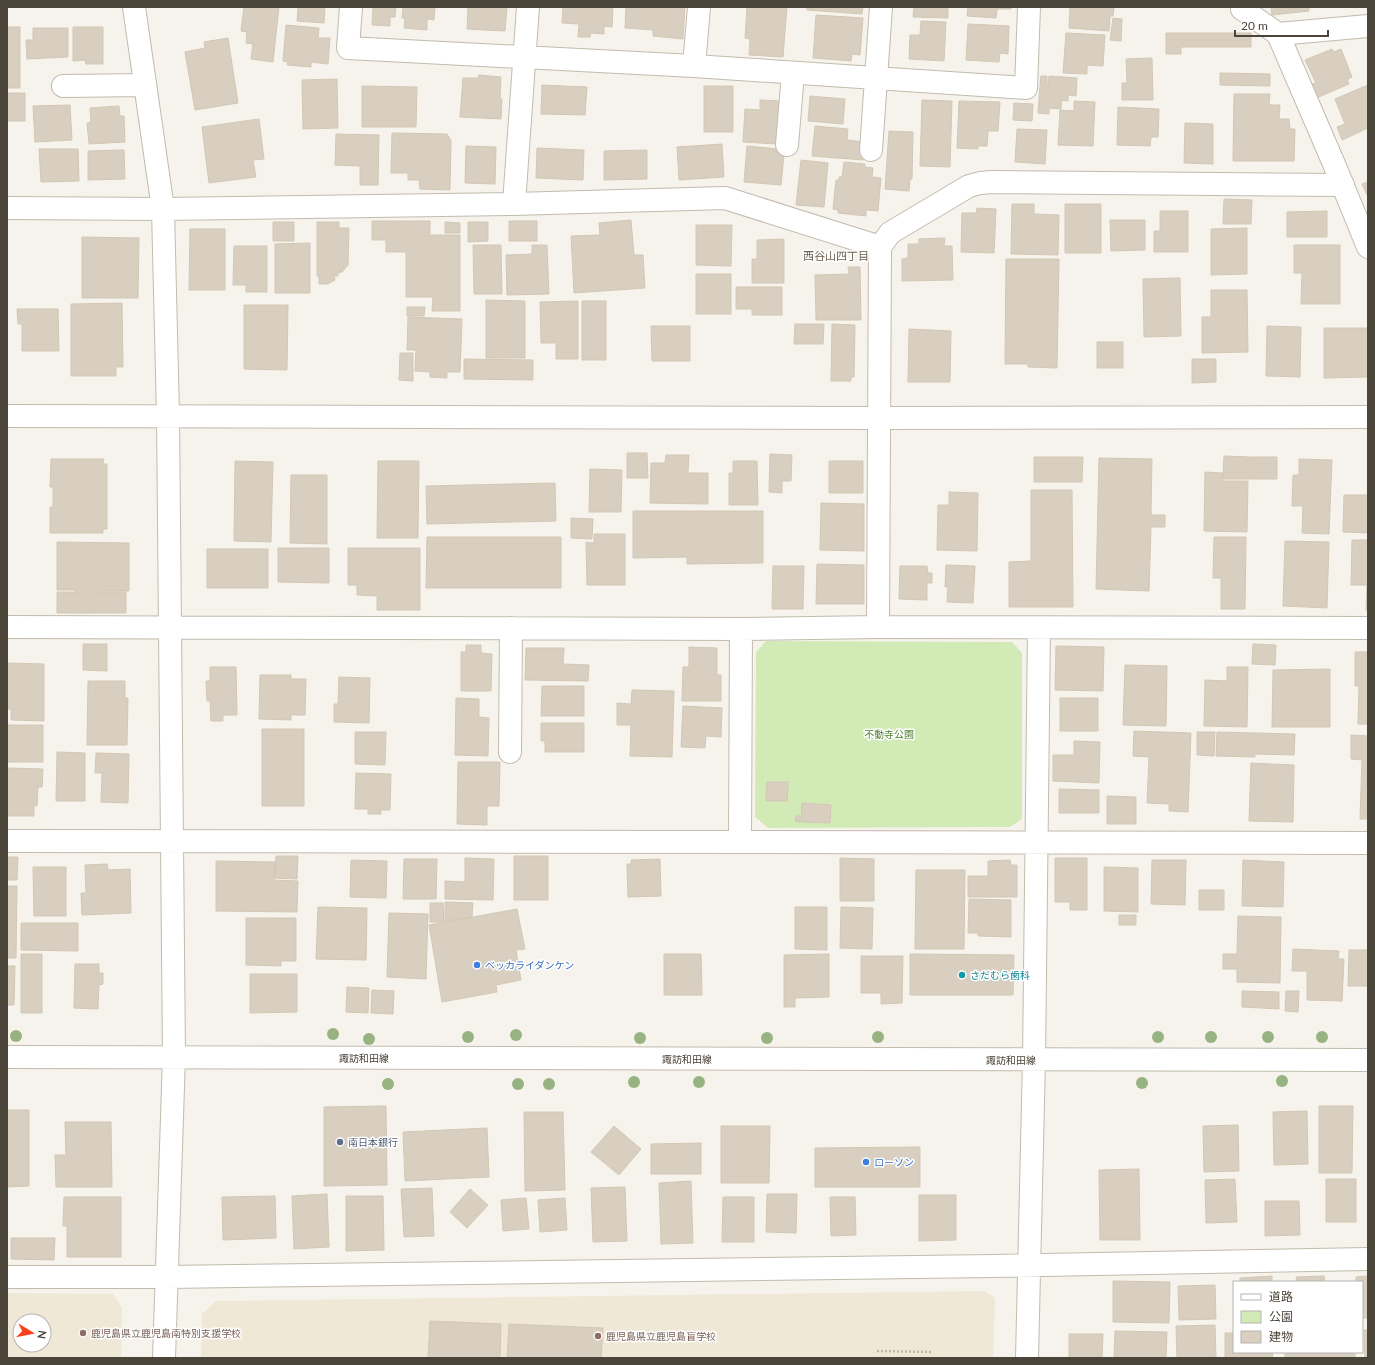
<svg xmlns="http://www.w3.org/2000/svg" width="1375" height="1365" font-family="Lato,'Noto Sans JP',sans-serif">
<rect width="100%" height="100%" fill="#f6f3ec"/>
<path fill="#efe8d6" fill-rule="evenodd" d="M985,1291L995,1298L993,1358H201L202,1314L216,1301Z
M7,1293L113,1294L122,1308L121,1358H7ZM20,1321H44V1345H20Z"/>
<path fill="#d2eab5" d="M766,641L1012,642L1022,653V819L1010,827L768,828L755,817L756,652Z"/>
<path fill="#d8cfc1" stroke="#d3c7b4" d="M244,7H279L273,62L251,59L253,44L246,43L247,32L241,31Z
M298,7H325L324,23L297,21Z
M373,7H396L395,17H390V26L372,25Z
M403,7H435L434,20L427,19V30L404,28L405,18H402Z
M468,7H507L505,31L467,29Z
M563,7H613L612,27L604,26V34L591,33L590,37H578L579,24L562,23Z
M626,7H685L683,39L653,36V30L625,28Z
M747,7H787L783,57L749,55L750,39L745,38Z
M807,7H863L862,14L807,10Z
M914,7H948V18L913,17Z
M968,7H1011V9H997L996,18L967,16Z
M1070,7H1114L1113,16H1110L1109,31L1069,28Z
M1271,7H1309V11L1272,15Z
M816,15L863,18L860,55L852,54L851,61L813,58Z
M1113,18L1122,19L1121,41L1110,40Z
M921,21L946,22L944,61L909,59L910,35H920Z
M968,24L1009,26L1008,54L1000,53L999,62L966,60Z
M286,25L319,28L318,38H330L328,64L311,62V67L287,65L288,62L283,61Z
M7,27H20V88H7Z
M73,27H103V64H86L85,60L73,61Z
M33,28H68V57L27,59L26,40H33Z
M1066,33L1105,35L1103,66L1087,65V74L1063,73Z
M1166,33H1251V47H1181V54H1166Z
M228,38L238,103L195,110L185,52L205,48L204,42Z
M1332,49L1334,52L1341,49L1352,77L1347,80L1349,84L1314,99L1308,85L1316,83L1305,60Z
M1152,58L1153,100H1122V83H1127L1126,59Z
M1220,73L1270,74V86L1220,85Z
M479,75L501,77L500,99H502L501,119L460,117L463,78H478Z
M1041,76H1047V84H1040Z
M1049,76L1077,78L1076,96L1068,95V101L1062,100L1061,109L1049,108V114L1038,113L1040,85H1048Z
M337,79L338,128L303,129L302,80Z
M542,85L587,87L585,115L541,114Z
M1368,85V128L1342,140L1337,127L1345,124L1335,99Z
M362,86L417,87L416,127H362Z
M704,86H733V132H704Z
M7,93H25V121H7Z
M1234,94H1270L1269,105H1280L1279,119H1289L1290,129H1295L1294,161H1233Z
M810,96L845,99L843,124L808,121Z
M760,100L780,101L777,144L743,142L745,109L760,110Z
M922,100L952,101L950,167L920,166Z
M959,101L1000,102L998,131H988L987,146H978V149L957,148Z
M1074,101L1095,102L1093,146L1058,145L1060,110L1074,111Z
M1014,103L1033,104L1032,121L1013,120Z
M70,105L72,140L35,142L33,106Z
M119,106L120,116H124L125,142L89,144L87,123L91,122L90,108Z
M1118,107L1159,109L1158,137H1151L1150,146L1117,145Z
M259,119L264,159L253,160L256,177L209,183L202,127Z
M1185,123L1213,124V164L1184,163Z
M815,126L848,129L847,140L864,142L863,160L812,156Z
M1017,129L1047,130L1045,164L1015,162Z
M889,131L913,132L912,179H910L909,191L885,189Z
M392,133L447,134L451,141L450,190L420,189L419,180H408V173H391Z
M336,134L379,135L378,185H360V166L335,165Z
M722,144L724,177L679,180L677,147Z
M466,146L496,147L495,184L465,183Z
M747,146L779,149L778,153L784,154L781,185L744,182Z
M537,148L584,150L583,180L536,178Z
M39,149H78L79,181L41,182Z
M124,150L125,179L88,180V151Z
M647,150V179L604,180V151Z
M801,160L828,163L824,207L796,205Z
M844,162L865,164V167L873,168L872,177L881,178L878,211L866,210V216L838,213V210L833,209L836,180H839V177H842Z
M1368,182V197L1362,184Z
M1224,199L1252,200L1251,224H1223Z
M1012,204H1034V214L1059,215L1058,255L1011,254Z
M1065,204H1101V253H1065Z
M977,208L996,209L994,253L961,252L962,213H976Z
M1160,211H1188V252H1154V231H1160Z
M1327,211V237H1287V212Z
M631,220L634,255H643L645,288L574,293L571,236L600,235L599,223Z
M1110,220H1145V250L1111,251Z
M372,221H430V234H410V276H406V252H386V240H372Z
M509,221H537V241H509Z
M273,222H294V241H273Z
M317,222H339V228H349L348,265L342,272L338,273V276H334L335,280L328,284H319V276H317Z
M445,222L460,223V233H445Z
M468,222H488V241L468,242Z
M696,225H732L731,266L696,265Z
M1247,228V274L1211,275V229Z
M190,229H225V290H189Z
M411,235H460V311H432L433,297H406V277H411Z
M82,237L139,238L138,298H82Z
M945,238L944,246H952L953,280L902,281V259L908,258V244H919V239Z
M784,239V283H752V259H757V240Z
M310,243V293H275V244Z
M473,245H501L502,294H474Z
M532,245H547L549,294L507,295L506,255L532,254Z
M1294,245H1340V304H1301L1302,273H1294Z
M234,246H267V292H246V285H233Z
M1006,259H1059L1057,368L1028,367V364H1005Z
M848,267H860L861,320H816L815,275L849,274Z
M696,274H731V314H696Z
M1180,278L1181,336L1144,337L1143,279Z
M736,287H782V315H752V309H736Z
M1211,290H1247L1248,352L1202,353V317H1211Z
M486,300L525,301V358H486Z
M578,301V359H556V343H541L540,302Z
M582,301H606V360H582Z
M122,303L123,367H116V376H71V304Z
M244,305H288L287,370L244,369Z
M407,307H425L424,316H407Z
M17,309H58L59,351H22V324H18Z
M408,317L462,319L460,372H447V378L430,377V372L415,371L416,350H407Z
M795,324H824L823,344H794Z
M832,324L855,325L854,377H851V381H831Z
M651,326H690V361H652Z
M1267,326L1301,327L1300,377L1266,376Z
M1324,328H1368V377L1324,378Z
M909,329L951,331L950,382H908Z
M1097,342H1123V368H1097Z
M400,353H413V381L399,380Z
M464,359L533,360V380L464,379Z
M1192,359H1216V382L1192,383Z
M627,453H647L648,478H627Z
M770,454L792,455L791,481H782V493L769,492Z
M666,455H689L688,473H708V504L650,503L651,463H665Z
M1224,456L1250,457V479H1223Z
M1034,457H1083L1082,482H1034Z
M1251,457H1277V479H1251Z
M1099,458L1152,459L1151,515H1165V527H1151L1149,591L1096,589Z
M51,459H104L103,464H107V529H103V533H50V507H53V487H50Z
M1299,459L1332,460L1329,534L1302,533L1303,506H1292L1293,475H1299Z
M235,461L273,462L271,542L234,541Z
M378,461H419L418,538H377Z
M733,461H757L758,505H729V473H733Z
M829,461H863V493H829Z
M590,469L622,470L621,512H589Z
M1205,472L1223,473L1222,481H1248L1247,532L1204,531Z
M291,475H327V544L290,543Z
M555,483L556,521L427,524L426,486Z
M1031,490H1072L1073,607H1009V562L1031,561Z
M949,492L978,493L977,551L937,550L938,505H949Z
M1344,495H1368V533L1343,532Z
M821,503L864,504V551L820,550Z
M633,511H763V563L687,564V557L633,558Z
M571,518L593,519L592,539L571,538Z
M594,534H625V585H587L586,542L594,543Z
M427,537H561V588H426Z
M1214,537H1246L1245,609H1221V578H1213Z
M1352,540H1368V610H1366L1367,585H1351Z
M1285,541L1329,542L1327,608L1283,606Z
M57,542L129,543V591H99V595H76L75,590H57Z
M278,548H329V583L278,582Z
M348,548H420V610H377V596L357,595V585H348Z
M207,549H268V588H207Z
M817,564L864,565V604H816Z
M946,565L975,566L973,603L947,602L948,587H945Z
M773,566H804L803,609H772Z
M900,566H927L928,573H932V583H927V600L899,599Z
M57,592H75V596H99L100,592H126V613H57Z
M83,644H107V671L83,670Z
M1253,644L1276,645L1275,665L1252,664Z
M466,645H481V653L492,654L491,691H461V652H466Z
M1056,646L1104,647L1103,691L1055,690Z
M689,647L717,648V675H721V701H682L683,667H689Z
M526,648H564L563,664L589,665L588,681L525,680Z
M1355,652H1368V724H1358L1359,686H1355Z
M7,663L44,664V721L11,720V709H7Z
M1125,665L1167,666L1166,726L1123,725Z
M210,667H236L237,715H223V721H211L210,701H207L206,681H210Z
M1227,667H1248L1247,727L1204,726L1205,680L1227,681Z
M1330,669V727H1272L1273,670Z
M260,675H291V679H306L305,715H291V720L259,719Z
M339,677L370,678L369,723L334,722V704H338Z
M88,681H125V698H128L127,745H87Z
M542,686H584V716H541Z
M632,690L674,691L672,757L630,756L631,725H617V703L631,704Z
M456,698L479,699V717L489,718L488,756L455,755Z
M1060,698H1098V731H1060Z
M683,706L722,708L721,737L706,736L705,748L681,747Z
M541,723H584V752H545V741H541Z
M7,725H43V762H7Z
M262,729H304V806H262Z
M1134,731L1191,733L1188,812L1169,811V804L1147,803L1149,757L1133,756Z
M355,732H386L385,765L355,764Z
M1197,732H1215L1214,756L1197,755Z
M1217,732L1295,734L1294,755L1255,754V757L1216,756Z
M1351,735L1368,736V819H1360L1362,760L1351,759Z
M1074,741L1100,742L1099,783L1053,781V755H1074Z
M57,752L85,753V801H56Z
M96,753L129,754L128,803L101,802L102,773H95Z
M458,762H500L499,806H487V825L457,824Z
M1251,763L1294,765L1293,822L1249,821Z
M7,768L43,769L42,787H38L37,806L34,805V816H7Z
M356,773L391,774L390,810H381V814H368V809H355Z
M767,782H788L787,801H766Z
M1059,789L1099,790V813H1059Z
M1107,796L1136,797V824H1107Z
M802,803L831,805L830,823L801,822Z
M796,816H800V822L795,821Z
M276,856H298L297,879L275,878Z
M514,856H548V900H514Z
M7,857H18L17,880H7Z
M465,858L494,859L493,900L445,899V881L465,882Z
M840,858L874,859V901H840Z
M1055,858H1087V910H1070V902H1055Z
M404,859H437L436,899H403Z
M660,859L661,896L628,897L627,864H631V860Z
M351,860L387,861L386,898L350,897Z
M1010,860L1011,865H1017V897H968V876H988V861Z
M1152,860H1186L1185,905L1151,904Z
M1243,860L1284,862L1283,907L1242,906Z
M216,861L275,862L274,880L298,881L297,912L216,911Z
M107,864L108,870L130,869L131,913L82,915L81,893H86L85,865Z
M33,867H66V916H34Z
M1104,867L1138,868V912L1104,911Z
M916,870H965L964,949H915Z
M7,886H17L16,958H7Z
M1199,890H1224V910H1199Z
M969,899L1011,900V937L978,936V933H968Z
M445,902L473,903L472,917L445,921Z
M430,903H443L444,922H430Z
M318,907L367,908L366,960L316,959Z
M795,907H827V950L795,949Z
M841,907L873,908L872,949L840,948Z
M517,909L525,949L516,950L521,980L496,985L497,992L442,1002L429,925Z
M389,913L428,914L426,979L387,977Z
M1119,915H1136V925H1119Z
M1238,916L1281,917L1280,983L1237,982V969H1223V954H1237Z
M246,918H296V961H281V966L246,965Z
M21,923H78V951L21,950Z
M1293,949L1339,951L1338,959H1344L1342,1001L1307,1000V971H1292Z
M1349,950H1368V986H1348Z
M21,954H42V1013H21Z
M664,954H701L702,995H664Z
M829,954V997L795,998V1007H784V955Z
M910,954L1014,955L1013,995H910Z
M861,956H903L902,1003L881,1004V993H861Z
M75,964H99V973H103V984L99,985L98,1009L74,1008Z
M7,966H15L14,1005H7Z
M250,974H297V1012L250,1013Z
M347,987L369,988L368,1013L346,1012Z
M372,990L394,991L393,1014L371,1013Z
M1242,991L1279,992V1009L1242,1007Z
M1286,991H1299L1298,1012L1285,1011Z
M386,1106L387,1185L324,1186V1107Z
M1319,1106H1353L1352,1173H1319Z
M7,1110H29V1186L7,1187Z
M1307,1111L1308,1164L1274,1165L1273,1112Z
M524,1112H563L565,1190L525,1191Z
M65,1122H111L112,1187H56L55,1155H66Z
M1238,1125L1239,1171L1204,1172L1203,1126Z
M614,1126L641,1149L619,1175L591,1152Z
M721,1126H770L769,1183H721Z
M487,1128L489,1177L405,1181L403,1132Z
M701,1143V1174H651V1144Z
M920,1147V1187H815V1148Z
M1139,1169L1140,1240H1100L1099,1170Z
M1235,1179L1237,1222L1206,1223L1205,1180Z
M1326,1179H1356V1222H1326Z
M691,1181L693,1243L661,1244L659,1183Z
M625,1187L627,1241L593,1242L591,1188Z
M432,1188L434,1236L404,1237L401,1189Z
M470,1189L488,1205L467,1228L450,1212Z
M327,1194L329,1247L294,1249L292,1196Z
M767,1194H797L796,1233L766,1232Z
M919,1195H956V1240L919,1241Z
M275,1196L276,1238L223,1240L222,1197Z
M346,1196H383L384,1250L346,1251Z
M64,1197H121V1257H67V1226H63Z
M723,1197H754V1242H722Z
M830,1197H855L856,1235L831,1236Z
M526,1198L529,1229L503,1231L501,1200Z
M565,1198L567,1230L540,1232L538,1200Z
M1265,1201H1299L1300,1235L1265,1236Z
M11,1238H55L54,1260L11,1259Z
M1272,1276V1282H1240V1278Z
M1324,1276L1325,1282H1297L1296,1277Z
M1368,1276V1318H1362V1282H1356V1277Z
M1113,1281L1170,1282L1169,1323L1113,1322Z
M1215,1285L1216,1319L1179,1320L1178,1286Z
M430,1321L501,1324L500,1358H428Z
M509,1324L603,1328L601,1358H507Z
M1215,1325L1216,1358H1177L1176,1326Z
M1364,1330H1368V1358H1365Z
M1115,1331L1167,1332L1166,1358H1114Z
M1225,1333H1234V1352H1272L1273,1358H1225Z
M1069,1334H1103L1102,1358H1069Z
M1285,1352H1355V1358H1285Z"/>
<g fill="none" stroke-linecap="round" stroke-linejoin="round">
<g stroke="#c2bbae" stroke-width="24">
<path id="minor" d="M134,7L163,209L168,415L174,1057L164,1358
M351,7L348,48L694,66L1026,88L1029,7
M1242,7V9L1278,34
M1368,26L1278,34L1334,164L1368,247
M694,66L699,7
M63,86L145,85
M787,145L793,73
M871,150L881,7
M514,204L528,7
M7,208L163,209L514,204L725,198L880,247
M7,416L878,418L1368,417
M7,627L741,629L878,627L1368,628
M878,627L880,247L890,233L969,186L980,183L992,182L1343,185
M510,752L511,628
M7,841L1368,843
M740,842L741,629
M7,1057L1368,1060
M7,1277H167L993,1266L1368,1259
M1027,1358L1034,1060L1039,628"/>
</g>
<path stroke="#c4b79f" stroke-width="2.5" stroke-dasharray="2 2" stroke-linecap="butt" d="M877,1351L933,1352"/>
<use href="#minor" stroke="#fff" stroke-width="22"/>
</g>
<g fill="#97b381">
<circle cx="333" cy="1034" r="6"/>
<circle cx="516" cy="1035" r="6"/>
<circle cx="16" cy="1036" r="6"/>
<circle cx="468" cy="1037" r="6"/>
<circle cx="878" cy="1037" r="6"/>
<circle cx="1158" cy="1037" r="6"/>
<circle cx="1211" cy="1037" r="6"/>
<circle cx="1268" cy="1037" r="6"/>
<circle cx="1322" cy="1037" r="6"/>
<circle cx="640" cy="1038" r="6"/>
<circle cx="767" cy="1038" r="6"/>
<circle cx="369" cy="1039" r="6"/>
<circle cx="1282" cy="1081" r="6"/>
<circle cx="634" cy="1082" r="6"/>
<circle cx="699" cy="1082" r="6"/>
<circle cx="1142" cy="1083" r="6"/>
<circle cx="388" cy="1084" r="6"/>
<circle cx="518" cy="1084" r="6"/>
<circle cx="549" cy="1084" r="6"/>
</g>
<g fill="#3f7fe0" stroke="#fff" stroke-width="1.5">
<circle cx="477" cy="965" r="4"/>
<circle cx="866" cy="1162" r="4"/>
</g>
<circle fill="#0f9aa8" stroke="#fff" stroke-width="1.5" cx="962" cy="975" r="4"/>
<circle fill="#5c6f8a" stroke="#fff" stroke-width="1.5" cx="340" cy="1142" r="4"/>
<g fill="#8d6e63" stroke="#fff" stroke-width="1.5">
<circle cx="83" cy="1333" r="4"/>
<circle cx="598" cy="1336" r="4"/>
</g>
<g text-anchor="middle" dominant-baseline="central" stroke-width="3" stroke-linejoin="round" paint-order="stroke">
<g font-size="10" fill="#4a7f2a" stroke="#fff">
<text x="889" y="734">不動寺公園</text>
</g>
<g font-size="10" fill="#366cbe" stroke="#fff" text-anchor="start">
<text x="485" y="965">ベッカライダンケン</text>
<text x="874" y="1162">ローソン</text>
</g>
<g font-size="10" fill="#0d838f" stroke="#fff" text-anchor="start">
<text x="970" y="975">さだむら歯科</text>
</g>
<g font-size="10" fill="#4b4439" stroke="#fff">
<text x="364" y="1058">諏訪和田線</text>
<text x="687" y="1059">諏訪和田線</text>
<text x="1011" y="1060">諏訪和田線</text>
</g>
<g font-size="10" fill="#4e5e75" stroke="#fff" text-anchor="start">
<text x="348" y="1142">南日本銀行</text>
</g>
<g font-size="10" fill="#785e54" stroke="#fff" text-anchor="start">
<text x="91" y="1333">鹿児島県立鹿児島南特別支援学校</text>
<text x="606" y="1336">鹿児島県立鹿児島盲学校</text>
</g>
<g font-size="11" fill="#6e6250" stroke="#fff">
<text x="836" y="255">西谷山四丁目</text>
</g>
</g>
<rect width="1375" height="1365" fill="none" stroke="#4b4439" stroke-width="16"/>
<rect x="1233" y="1281" width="130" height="72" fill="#ffffff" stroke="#b7b4b0"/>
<rect x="1241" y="1294" width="20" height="6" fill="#ffffff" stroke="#b7b4b0"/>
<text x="1269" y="1301" font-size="12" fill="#4b4439">道路</text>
<rect x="1241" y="1311" width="20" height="12" fill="#d2eab5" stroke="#b7b4b0"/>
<text x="1269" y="1321" font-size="12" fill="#4b4439">公園</text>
<rect x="1241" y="1331" width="20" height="12" fill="#d8cfc1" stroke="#b7b4b0"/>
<text x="1269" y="1341" font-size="12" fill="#4b4439">建物</text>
<g transform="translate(32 1333) rotate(100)"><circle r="19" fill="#ffffff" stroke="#b7b4b0"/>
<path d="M0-3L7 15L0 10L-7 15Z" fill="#fc3f1d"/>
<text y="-6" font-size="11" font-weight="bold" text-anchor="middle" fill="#4b4439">N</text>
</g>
<path d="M1235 30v6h93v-6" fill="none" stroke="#4b4439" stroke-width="2"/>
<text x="1241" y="30" font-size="12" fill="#4b4439" stroke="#ffffff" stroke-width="3" paint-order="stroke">20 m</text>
</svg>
